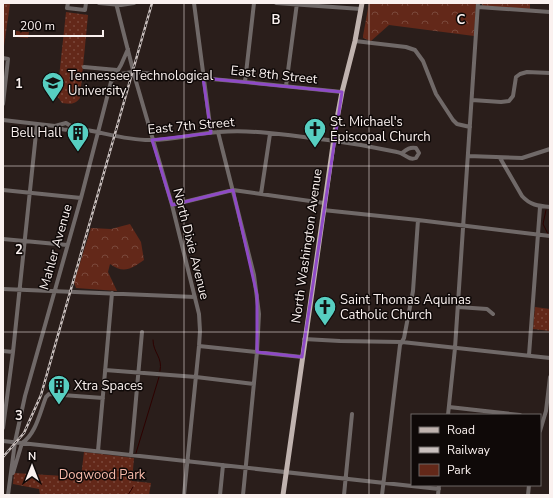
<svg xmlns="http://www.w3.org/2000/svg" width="553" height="498" font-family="'Nunito Sans',sans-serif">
<defs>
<pattern id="green-dots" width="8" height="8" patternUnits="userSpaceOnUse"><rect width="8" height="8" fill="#632819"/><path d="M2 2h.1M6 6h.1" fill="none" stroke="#7a483b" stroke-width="1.8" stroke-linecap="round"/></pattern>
<pattern id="forest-crowns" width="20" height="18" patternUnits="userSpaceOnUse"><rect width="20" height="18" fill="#632819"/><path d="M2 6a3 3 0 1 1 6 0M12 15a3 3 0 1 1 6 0" fill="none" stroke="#7a483b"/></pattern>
</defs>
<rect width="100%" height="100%" fill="#2a1e1b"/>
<path fill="url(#green-dots)" d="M3,4H10L3,53Z
M66,12L88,15L80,98C75,105 70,104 62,103L57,96Z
M535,307L550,309V331L533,329Z
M84,452L134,458L132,481L151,483L149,495H40L39,489L13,484L14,473L81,477Z"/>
<path fill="url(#forest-crowns)" d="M369,3H476L474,36L389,25L371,41L363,38V36Z
M481,3H530V9L483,6Z
M130,224L141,242L144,260C131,269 124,274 110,264L108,272L117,291L76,288L74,282L91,228L111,229Z"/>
<path fill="#632819" d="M16,31L29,32L28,38L16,37Z"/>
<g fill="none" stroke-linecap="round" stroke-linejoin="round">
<path stroke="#2d0100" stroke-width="1" d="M546,210L543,224L548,234
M153,340C153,353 163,357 160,371
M136,453L159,377
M128,495L133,487"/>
<path stroke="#706968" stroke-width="4" d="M68,3L67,8L85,10L86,3
M99,3L121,5L134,3
M116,3L135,78L172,205L199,314L200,331L199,346L184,495
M194,3L211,133
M276,3L361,9
M478,7L550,12
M355,41L406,47L415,50L423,61L436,94L453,120L457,124L470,127
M3,58L8,59L3,104
M84,67L117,70
M113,80L121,74L132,72L245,82L342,92
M245,82L254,3
M286,86L297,3
M472,100L501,102L509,101L513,96L516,77L520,74L527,72L550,73
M3,120L55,126L66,123L74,128C65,131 63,130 55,126
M74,128C100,131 126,141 152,140C174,140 197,133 219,132C255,129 292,136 328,140C351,143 374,147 397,152C405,153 408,161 416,158L419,153L416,148C410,147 407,149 402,153
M218,132L254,275L259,314L257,352L243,495
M468,156L522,158L550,149
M500,158L522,196C530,205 538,206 550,207
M3,190L81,198
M261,194L270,134
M172,205L233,190L324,203
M323,210L418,220L550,236
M3,239L67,245
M3,289L195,297
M458,307L487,309L493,314
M304,339L340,341L402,342L550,358
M199,346L302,357
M3,351L13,352
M529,355L540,207
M105,370L196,377L254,384
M449,407L520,415
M448,415L455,348L478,3
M3,428L13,352L37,124
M540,431L546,411L550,377
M3,441L439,489
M98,451L112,293
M131,455L142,332
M13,473L22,443C36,434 40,412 46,397L49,394L103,398
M8,495L15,442L25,396L81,198L111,82L121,65L128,49
M220,495L223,465
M344,495L352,414
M382,495L400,345L404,338L413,291L418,220
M438,495L439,485
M528,495L529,485"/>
<path stroke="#c0b3af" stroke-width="5" d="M283,495L336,124L342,92L355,41L362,3"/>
<g stroke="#cac0be" stroke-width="2.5">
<path id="rail" d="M3,457L24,433L41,395L152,3"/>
</g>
<use href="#rail" stroke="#0f0908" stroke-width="1" stroke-dasharray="3" stroke-linecap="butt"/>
</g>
<path fill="none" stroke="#8e4ac6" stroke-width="3" stroke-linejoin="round" d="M203,78L342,92L302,357L257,352V295L233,190L172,205L152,140L211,133Z"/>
<path fill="none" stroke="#faf1ef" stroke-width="1" stroke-opacity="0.55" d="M184,3V495M369,3V495M3,166H550M3,332H550"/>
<defs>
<g id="university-pin" transform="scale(1.15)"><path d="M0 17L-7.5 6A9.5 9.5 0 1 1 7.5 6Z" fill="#57cec1" stroke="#0f0908"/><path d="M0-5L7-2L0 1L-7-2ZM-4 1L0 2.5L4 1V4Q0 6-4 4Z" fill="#111"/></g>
<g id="church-pin" transform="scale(1.15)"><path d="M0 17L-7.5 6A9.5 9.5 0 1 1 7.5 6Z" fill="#57cec1" stroke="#0f0908"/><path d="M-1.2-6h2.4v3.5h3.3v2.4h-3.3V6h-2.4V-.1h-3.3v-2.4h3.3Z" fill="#111"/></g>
<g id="building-pin" transform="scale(1.15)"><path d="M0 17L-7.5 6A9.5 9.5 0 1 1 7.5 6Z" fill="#57cec1" stroke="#0f0908"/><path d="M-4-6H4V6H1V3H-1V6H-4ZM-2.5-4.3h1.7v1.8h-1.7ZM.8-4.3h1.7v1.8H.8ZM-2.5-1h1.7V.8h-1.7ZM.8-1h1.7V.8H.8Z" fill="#111"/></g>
</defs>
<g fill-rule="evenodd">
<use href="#university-pin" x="53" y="83"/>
<use href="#church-pin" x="315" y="129"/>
<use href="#building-pin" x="78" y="133"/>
<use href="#church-pin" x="325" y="307"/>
<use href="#building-pin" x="59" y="386"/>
</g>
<g text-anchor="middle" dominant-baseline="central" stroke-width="3" stroke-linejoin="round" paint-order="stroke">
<g font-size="13" fill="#faf1ef" stroke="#0f0908">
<text transform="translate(274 75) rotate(6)">East 8th Street</text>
<text transform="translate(191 126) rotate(-5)">East 7th Street</text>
<text transform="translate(191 244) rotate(76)">North Dixie Avenue</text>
<text transform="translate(307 246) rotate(-82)">North Washington Avenue</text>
<text transform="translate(56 247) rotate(-74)">Mahler Avenue</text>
</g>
<g font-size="13" fill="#faf1ef" stroke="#0f0908" text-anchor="start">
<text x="68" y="76">Tennessee Technological<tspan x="68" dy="15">University</tspan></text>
<text x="330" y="122">St. Michael's<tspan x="330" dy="15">Episcopal Church</tspan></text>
<text x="62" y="133" text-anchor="end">Bell Hall</text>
<text x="340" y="300">Saint Thomas Aquinas<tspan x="340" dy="15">Catholic Church</tspan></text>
<text x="74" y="386">Xtra Spaces</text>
</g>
<g font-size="13" fill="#f8baaa" stroke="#0f0908">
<text x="102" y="475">Dogwood Park</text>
</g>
</g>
<g font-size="13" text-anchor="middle" font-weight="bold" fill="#faf1ef" stroke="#0f0908" stroke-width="3" stroke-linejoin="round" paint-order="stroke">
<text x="276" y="24">B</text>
<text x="461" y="24">C</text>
<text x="19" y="88">1</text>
<text x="19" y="254">2</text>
<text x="19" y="420">3</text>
</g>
<rect width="553" height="498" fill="none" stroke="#faf1ef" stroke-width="8"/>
<rect x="411" y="414" width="130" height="72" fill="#0f0908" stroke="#6d6664"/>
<rect x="419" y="427" width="20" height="6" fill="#c0b3af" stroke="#6d6664"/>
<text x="447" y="434" font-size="12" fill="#faf1ef">Road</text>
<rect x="419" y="447" width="20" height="6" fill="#cac0be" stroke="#6d6664"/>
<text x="447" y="454" font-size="12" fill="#faf1ef">Railway</text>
<rect x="419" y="464" width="20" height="12" fill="#632819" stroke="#6d6664"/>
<text x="447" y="474" font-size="12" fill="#faf1ef">Park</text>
<g transform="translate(32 466)" stroke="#0f0908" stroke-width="3" paint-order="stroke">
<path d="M0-3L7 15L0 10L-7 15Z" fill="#faf1ef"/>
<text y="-6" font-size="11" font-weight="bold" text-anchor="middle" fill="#faf1ef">N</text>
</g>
<path d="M14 30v6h89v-6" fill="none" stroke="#faf1ef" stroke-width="2"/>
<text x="20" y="30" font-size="12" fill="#faf1ef" stroke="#0f0908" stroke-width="3" paint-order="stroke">200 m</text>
</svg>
